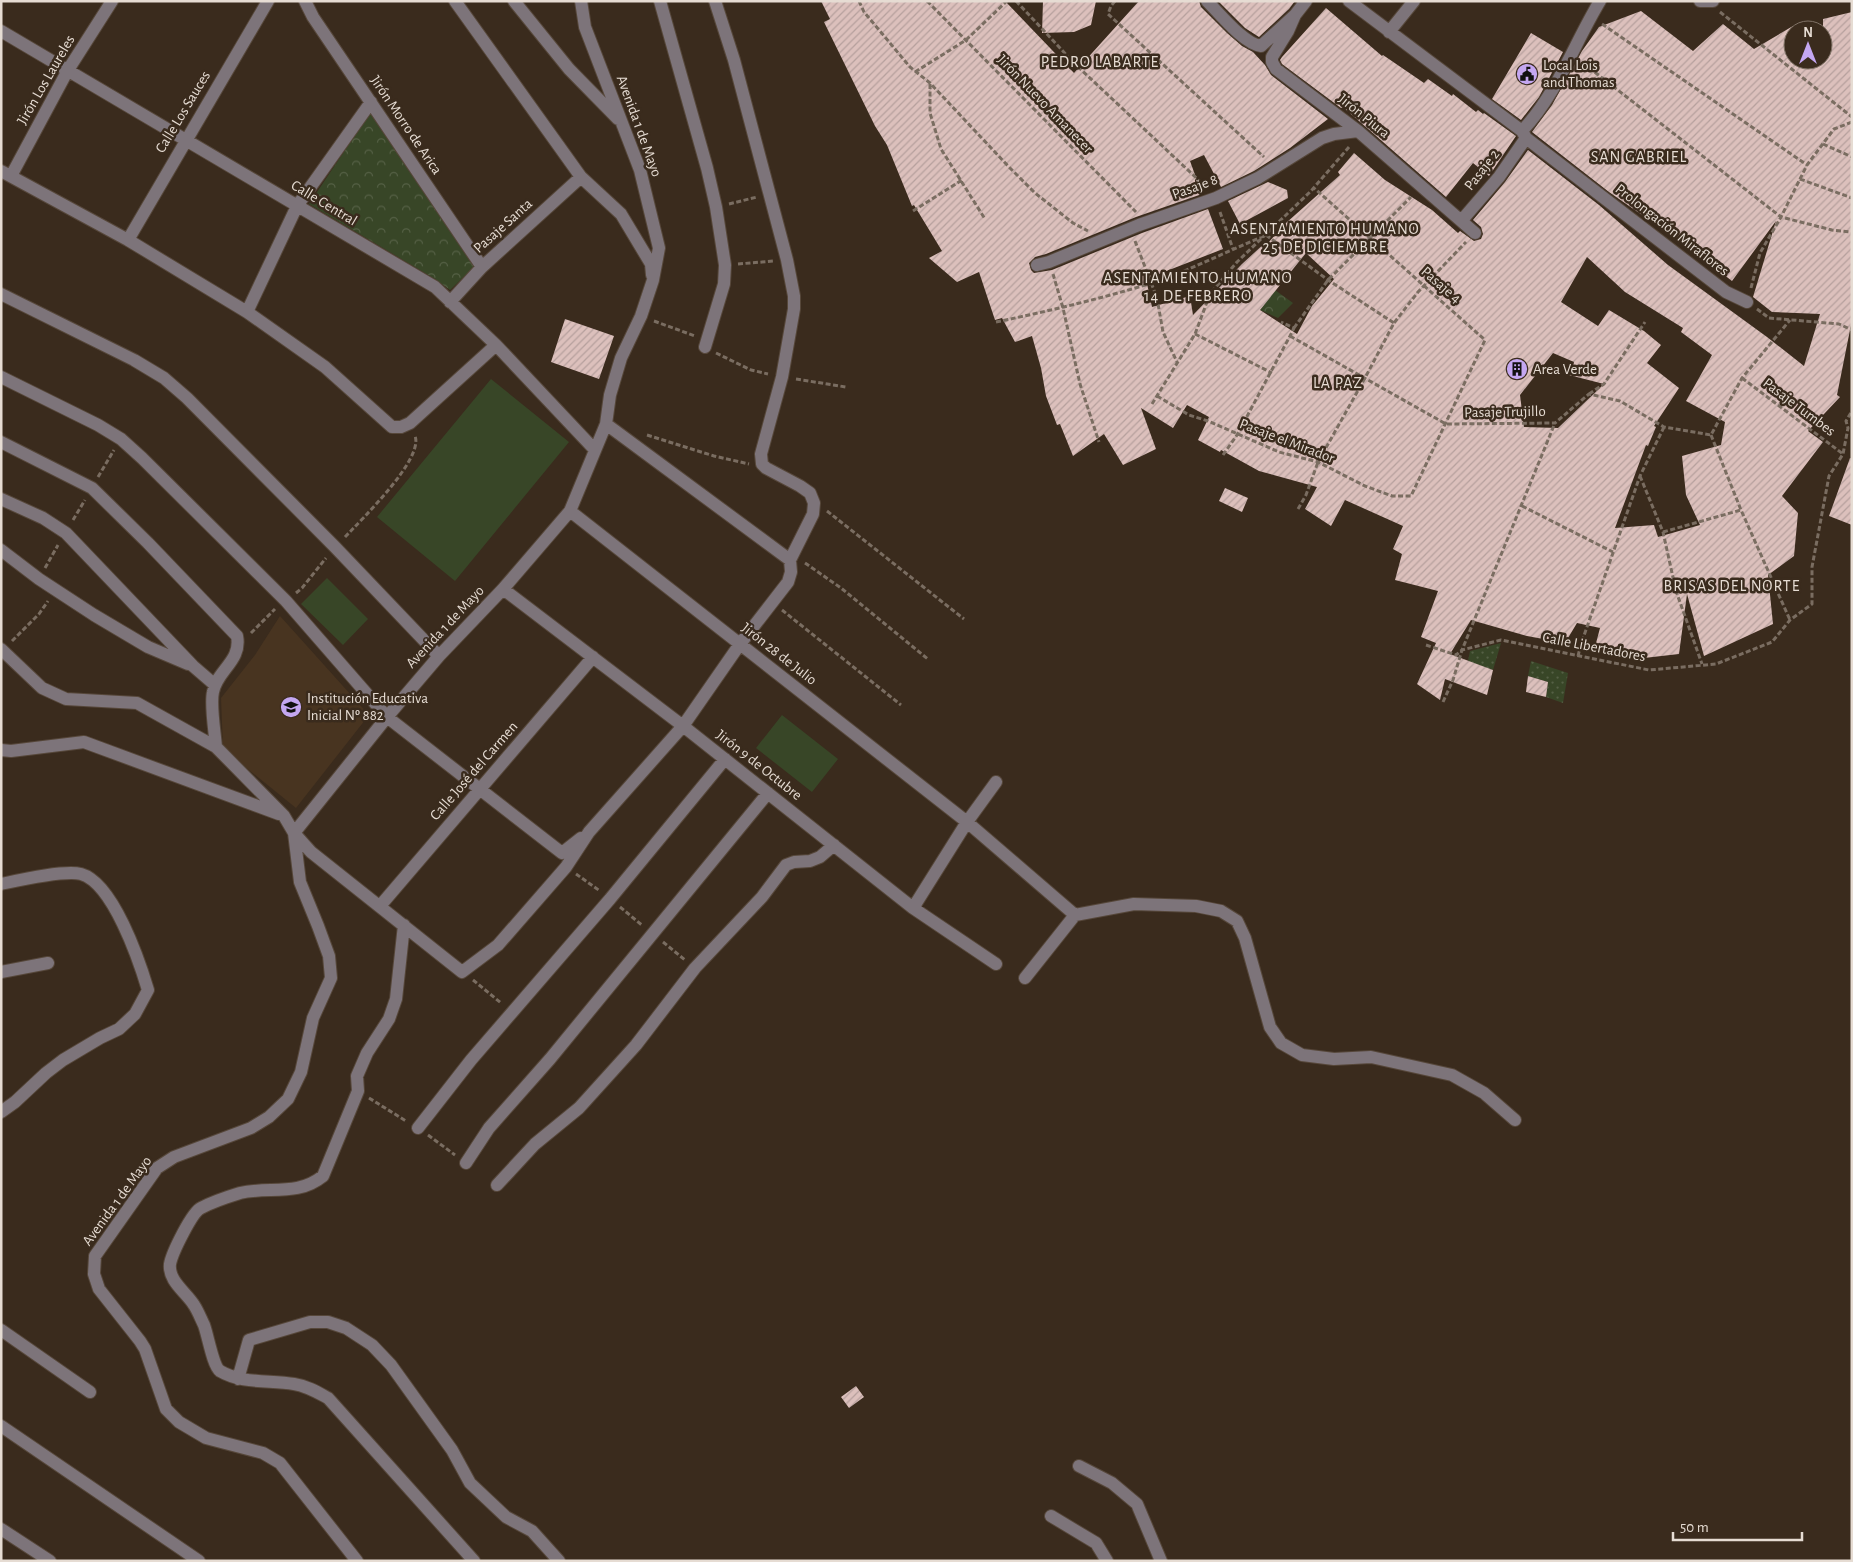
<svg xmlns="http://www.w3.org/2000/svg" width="1853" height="1562" font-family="'Alegreya Sans',sans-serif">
<defs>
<pattern id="grass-dots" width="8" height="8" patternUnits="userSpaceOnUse" patternTransform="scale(1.25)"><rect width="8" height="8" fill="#384627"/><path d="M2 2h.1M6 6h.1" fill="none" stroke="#556045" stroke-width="1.8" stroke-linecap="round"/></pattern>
<pattern id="park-crowns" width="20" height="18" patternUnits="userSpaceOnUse" patternTransform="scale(1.25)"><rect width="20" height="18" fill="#384627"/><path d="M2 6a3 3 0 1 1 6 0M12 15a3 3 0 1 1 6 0" fill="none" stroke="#556045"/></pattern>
<pattern id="building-hatch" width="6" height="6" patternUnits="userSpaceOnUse" patternTransform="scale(1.25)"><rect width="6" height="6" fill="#dcc0bc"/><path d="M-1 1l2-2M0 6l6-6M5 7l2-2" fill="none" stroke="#b6a09d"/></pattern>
</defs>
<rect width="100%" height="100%" fill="#3a2b1d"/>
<path fill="#483420" d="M280,616L369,715L296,808L223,749L221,698L255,655Z"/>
<path fill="url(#grass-dots)" d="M1501,643L1493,670L1468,661L1470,651Z
M1531,661L1568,673L1563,703L1546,697L1548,682L1528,676Z"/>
<path fill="url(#park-crowns)" d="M370,113L474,267L450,290L435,279L309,204Z
M1275,290L1293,303L1278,318L1260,310Z"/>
<path fill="#384627" d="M491,379L569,442L455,581L377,517Z
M327,578L368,619L343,645L301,604Z
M782,715L838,759L812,792L756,748Z"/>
<path fill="url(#building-hatch)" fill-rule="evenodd" d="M821,1H1005L1074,73L1139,1H1199L1201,7L1227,33L1242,46L1253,52L1265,65L1271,75L1328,119L1290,148L1254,171L1221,187L1204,155L1190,161L1202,194L1136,217L1046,254L1035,257L1029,263L1031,270L1034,273L1052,270L1142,233L1208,209L1223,249L1146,279L1152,307L1190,296L1193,315L1242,264L1266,242L1268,243L1286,223L1340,175L1338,172L1354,153L1385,180L1432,210L1458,233L1460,231L1474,241L1481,239L1483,234L1481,227L1473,220L1505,182L1528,150L1599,205L1668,265L1767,337L1804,366L1820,314L1772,312L1753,297L1776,221L1732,281L1691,249L1609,192L1532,132L1552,105L1582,51L1599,27L1641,11L1693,51L1723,24L1754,49L1793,26V60H1823V19L1852,12V320L1837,395L1840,397L1808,431L1823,442L1782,496L1798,513L1794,556L1768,575L1773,624L1704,656L1687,594L1679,654L1644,658L1595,647L1600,628L1577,623L1565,643L1527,636L1471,620L1450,654L1493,670L1487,695L1445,679L1440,700L1417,684L1436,643L1421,637L1438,591L1395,580L1402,554L1393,549L1403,526L1345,500L1331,526L1305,509L1317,487L1259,471L1221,450L1220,452L1198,440L1209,417L1187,405L1173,428L1141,408L1156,449L1123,465L1104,434L1073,456L1060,424L1057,425L1046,396L1041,368L1032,336L1015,342L1002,318L995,320L979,272L957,282L929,258L942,251L914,205L912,206L887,145L875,126L824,22L830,19ZM1306,253L1334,279L1312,306L1297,334L1260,310ZM1587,257L1625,292L1683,328L1681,332L1712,355L1686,401L1725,422L1721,445L1682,456L1686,495L1700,525L1658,537L1654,525L1615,528L1646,445L1648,446L1656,427L1654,426L1679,388L1647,363L1661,345L1644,331L1609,310L1598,326L1561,302ZM1553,353L1574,362L1569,375L1604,384L1558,428L1524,427L1520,395Z
M1043,1H1096L1091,25L1074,32L1042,33Z
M1218,1H1295L1289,9L1259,37L1245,28Z
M1326,8L1382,56L1383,55L1424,83L1428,79L1452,96L1453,94L1476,112L1478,110L1483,114L1484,113L1516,136L1489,176L1473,163L1446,197L1343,107L1341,108L1282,64L1280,60L1282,57Z
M1531,33L1563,52L1539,97L1521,120L1492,99Z
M1268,182L1287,190L1288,198L1240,224L1228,201Z
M565,319L614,336L599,379L551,362Z
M1850,458L1852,459V525L1829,516Z
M1225,488L1248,498L1242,512L1219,501Z
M1528,676L1548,682L1546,697L1526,692Z
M856,1386L864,1397L849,1408L841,1397Z"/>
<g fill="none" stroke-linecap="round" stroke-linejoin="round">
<g stroke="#56473a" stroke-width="14">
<path id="minor" d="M305,1L313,17L482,267
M455,1L581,177L621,214L651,264L652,275
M514,1L569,69L618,119
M660,1L707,168L716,207L725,265L724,284L705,347
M715,1L734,60L787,260L794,296V309L782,377L761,454L762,464L766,468L800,486L810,493L814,503L813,514L790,560
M1207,1C1220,14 1244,44 1261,46L1295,15L1306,1
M1349,1L1522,131L1526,138L1726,292L1747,302
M1700,1H1713
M1295,15L1288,31L1272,57V62L1276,69L1358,131L1475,233
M1,31L435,287L496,345L595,450
M1389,32L1414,1
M1522,131C1557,94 1574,44 1600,1
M1,171L128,240L247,312L325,367L392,427H401L410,423L496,345
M11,176L68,70L112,1
M1462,220L1499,177L1526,138
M128,240L268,1
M1037,265L1049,262L1139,225L1216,198L1258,178L1322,138L1334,134L1358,131
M1,294L134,360L164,378L187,398L335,547L439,656
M450,302L482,267L581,177
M247,312L297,206L371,102
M1,377L98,425L121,439L142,458L286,601L387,717L562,853L581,838
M1,442L92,488L148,543L237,636C242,661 217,670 213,692C210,705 215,733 216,747L284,816L294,833L311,852L462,972L498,945L566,867L589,832L683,726L740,644L788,582L791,572L790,560L606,424
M1,499L43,518L66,533L193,666L215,685
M570,511L967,822L1075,915L1134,904L1196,906L1221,911L1237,921L1245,938L1270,1027L1281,1043L1302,1055L1334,1059L1371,1057L1452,1075L1484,1093L1515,1120
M1,550L39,579L94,615L148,647L188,664
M503,589L683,726L913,908L996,964
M1,649L42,688L66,699L137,703L216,747
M1,750L11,751L84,742L279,814
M1,884C20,880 64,870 81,874C113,883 139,960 148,990L135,1014L119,1029L100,1038L63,1060L46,1073L15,1102L1,1112
M380,906L593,657
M913,908L967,822L996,782
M404,925L396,999L389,1019L367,1053L357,1076L358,1091L323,1176C297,1197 269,1186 240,1193C227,1197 212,1202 201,1208C192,1212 172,1253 170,1264C168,1281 186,1292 194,1305C198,1311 201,1319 204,1325C208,1336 213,1366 220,1371C242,1384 269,1380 294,1384C307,1386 317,1392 328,1398L474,1561
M1,972L48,963
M1025,978L1075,915
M418,1128L471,1060L610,899L725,759
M466,1163L489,1128L550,1059L768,793
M497,1185L535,1144L579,1108L636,1045L695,968L762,897L786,865L794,862L810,861L820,857L834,845
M1,1330L90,1392
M238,1379L249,1340L310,1322H328L346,1328L372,1345L391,1365L452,1450L470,1483L506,1517L532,1531L559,1561
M1,1426L199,1561
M1079,1466L1112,1483L1137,1504L1161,1561
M1051,1516L1096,1543L1107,1561
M1,1529L50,1561
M357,1561L280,1463L263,1453L206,1438L179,1422L166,1409L145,1349L140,1341L99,1289L94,1274L95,1256L157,1168L174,1157L251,1128L269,1117L288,1099L301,1072L313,1018L331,978L329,956L318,926L300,882L294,833L387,717L439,656L503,589L570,511L606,424L610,395L621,358L641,316L653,280L659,248L640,170L585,27L581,1"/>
</g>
<path stroke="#7a6d61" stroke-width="3" stroke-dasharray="5 2.5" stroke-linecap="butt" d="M859,1L864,12L910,67L930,83L1009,167L1035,193L1073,223L1088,231
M927,1L1136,212
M1016,1L1075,64L1206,187
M1115,1L1111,6L1108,14L1264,157
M1720,12L1852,117
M1602,24L1807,165
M1583,63L1781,217L1832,230L1852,232
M915,72L966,40L1007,1
M930,84V113L941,149L985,219
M1823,144L1852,157
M1800,179L1852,198
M729,204L757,197
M913,211L962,180
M1220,212L1233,249
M1266,235L1328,280L1394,323
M1135,241L1157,298L1163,332L1177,362
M738,264L774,261
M1053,274L1063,308L1080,384L1099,442
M1751,288L1760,253L1781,217L1807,165L1834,129L1852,122
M1757,309L1769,318L1839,324L1852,330
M654,321L695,336
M996,322C1054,310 1112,296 1168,278L1264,236
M1294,328L1328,280L1411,197
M1195,334L1272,373
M1290,336L1446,424L1555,423L1589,394L1620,401L1664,427L1711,435L1742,378L1790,320
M716,353L751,370L768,374
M1742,378L1843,454
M796,379L846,387
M1589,394L1604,384L1645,322
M1157,396L1189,415L1208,421L1279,452L1318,462L1365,486L1392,496H1411L1485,340L1314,188
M1152,404L1195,334L1210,294L1237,262L1311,191L1349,147
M647,435L714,456L749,464
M1711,435L1741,510L1790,620
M1223,455L1237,435L1290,336L1294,328L1281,322
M1640,476L1663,532L1676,591L1702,664
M98,477L114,450
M1522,506L1613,552
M1298,509L1306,495L1318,462L1365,378L1394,323L1418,292L1466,242
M827,511L964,619
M73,520L85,500
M1663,532L1741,510
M345,537C361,520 424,459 415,436
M805,563L841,588L929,660
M45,568L58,545
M296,593L302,588L326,558
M782,610L901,705
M251,633L275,609
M12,641L39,614L48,601
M1426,645L1456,655L1462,650L1501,640L1649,670L1716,664L1772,642L1790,620L1812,604V567L1829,476L1843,454L1848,428L1846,421L1852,411
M1578,656L1581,644L1640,476L1664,427
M1443,702L1453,680L1462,650L1555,423
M576,874L600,891
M620,907L643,926
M663,942L685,960
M473,980L501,1003
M369,1098L406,1121
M428,1135L455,1155"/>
<use href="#minor" stroke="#7d747a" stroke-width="12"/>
</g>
<defs>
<g id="civic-disc" transform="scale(1.125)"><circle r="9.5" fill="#c4a7f1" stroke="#3a2b1d"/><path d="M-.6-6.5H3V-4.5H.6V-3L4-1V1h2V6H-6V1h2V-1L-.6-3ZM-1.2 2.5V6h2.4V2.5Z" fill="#111"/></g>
<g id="building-disc" transform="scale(1.125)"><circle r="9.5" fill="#c4a7f1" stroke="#3a2b1d"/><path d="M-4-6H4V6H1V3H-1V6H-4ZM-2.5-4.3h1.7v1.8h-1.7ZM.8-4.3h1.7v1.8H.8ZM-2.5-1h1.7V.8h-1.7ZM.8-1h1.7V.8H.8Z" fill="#111"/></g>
<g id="school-disc" transform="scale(1.125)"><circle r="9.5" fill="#c4a7f1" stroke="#3a2b1d"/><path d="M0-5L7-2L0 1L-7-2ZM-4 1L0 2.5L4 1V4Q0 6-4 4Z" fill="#111"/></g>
</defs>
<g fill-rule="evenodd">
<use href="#civic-disc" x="1527" y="74"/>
<use href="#building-disc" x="1517" y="369"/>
<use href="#school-disc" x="291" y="707"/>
</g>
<g text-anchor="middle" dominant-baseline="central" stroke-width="5" stroke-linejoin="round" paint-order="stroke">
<g font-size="15" fill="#e6dcd3" stroke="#3a2b1d" text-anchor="start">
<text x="1543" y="65">Local Lois<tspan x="1543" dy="17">and Thomas</tspan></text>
<text x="1533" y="369">Area Verde</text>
<text x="307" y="698">Institución Educativa<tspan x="307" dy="17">Inicial Nº 882</tspan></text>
</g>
<g font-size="15" fill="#e6dcd3" stroke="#3a2b1d">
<text transform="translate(46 80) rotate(-60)">Jirón Los Laureles</text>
<text transform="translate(1045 104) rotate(46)">Jirón Nuevo Amanecer</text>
<text transform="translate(183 112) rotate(-59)">Calle Los Sauces</text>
<text transform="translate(1364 116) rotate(39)">Jirón Piura</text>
<text transform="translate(406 125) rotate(56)">Jirón Morro de Arica</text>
<text transform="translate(639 126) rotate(70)">Avenida 1 de Mayo</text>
<text transform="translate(1482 170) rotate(-52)">Pasaje 2</text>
<text transform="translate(1195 187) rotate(-20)">Pasaje 8</text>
<text transform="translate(324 203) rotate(31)">Calle Central</text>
<text transform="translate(503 226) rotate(-42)">Pasaje Santa</text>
<text transform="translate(1672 230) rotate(38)">Prolongación Miraflores</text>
<text transform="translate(1441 285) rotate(41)">Pasaje 4</text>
<text transform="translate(1799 407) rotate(37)">Pasaje Tumbes</text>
<text transform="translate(1505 412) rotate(-1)">Pasaje Trujillo</text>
<text transform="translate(1287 441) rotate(21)">Pasaje el Mirador</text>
<text transform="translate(445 627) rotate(-47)">Avenida 1 de Mayo</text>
<text transform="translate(1594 647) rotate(11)">Calle Libertadores</text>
<text transform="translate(779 654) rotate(38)">Jirón 28 de Julio</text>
<text transform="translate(759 765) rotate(38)">Jirón 9 de Octubre</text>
<text transform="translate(474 771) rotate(-49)">Calle José del Carmen</text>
<text transform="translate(117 1201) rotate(-54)">Avenida 1 de Mayo</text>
</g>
<g font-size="16" letter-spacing="1" fill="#e6dcd3" stroke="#3a2b1d">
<text x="1100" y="62">PEDRO LABARTE</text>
<text x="1639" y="157">SAN GABRIEL</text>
<text x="1325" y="229">ASENTAMIENTO HUMANO<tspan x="1325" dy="18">25 DE DICIEMBRE</tspan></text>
<text x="1198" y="278">ASENTAMIENTO HUMANO<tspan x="1198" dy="18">14 DE FEBRERO</tspan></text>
<text x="1338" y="383">LA PAZ</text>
<text x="1732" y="586">BRISAS DEL NORTE</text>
</g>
</g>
<rect width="1853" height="1562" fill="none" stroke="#e6dcd3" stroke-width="5"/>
<g transform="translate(1808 45)"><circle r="24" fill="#3a2b1d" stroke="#7f7266"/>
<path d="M0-4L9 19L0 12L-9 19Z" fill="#c4a7f1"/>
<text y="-8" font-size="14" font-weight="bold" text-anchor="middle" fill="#e6dcd3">N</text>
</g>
<path d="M1673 1532v8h129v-8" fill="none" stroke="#e6dcd3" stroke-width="2.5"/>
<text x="1680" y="1532" font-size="15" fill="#e6dcd3" stroke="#3a2b1d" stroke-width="4" paint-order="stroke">50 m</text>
</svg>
